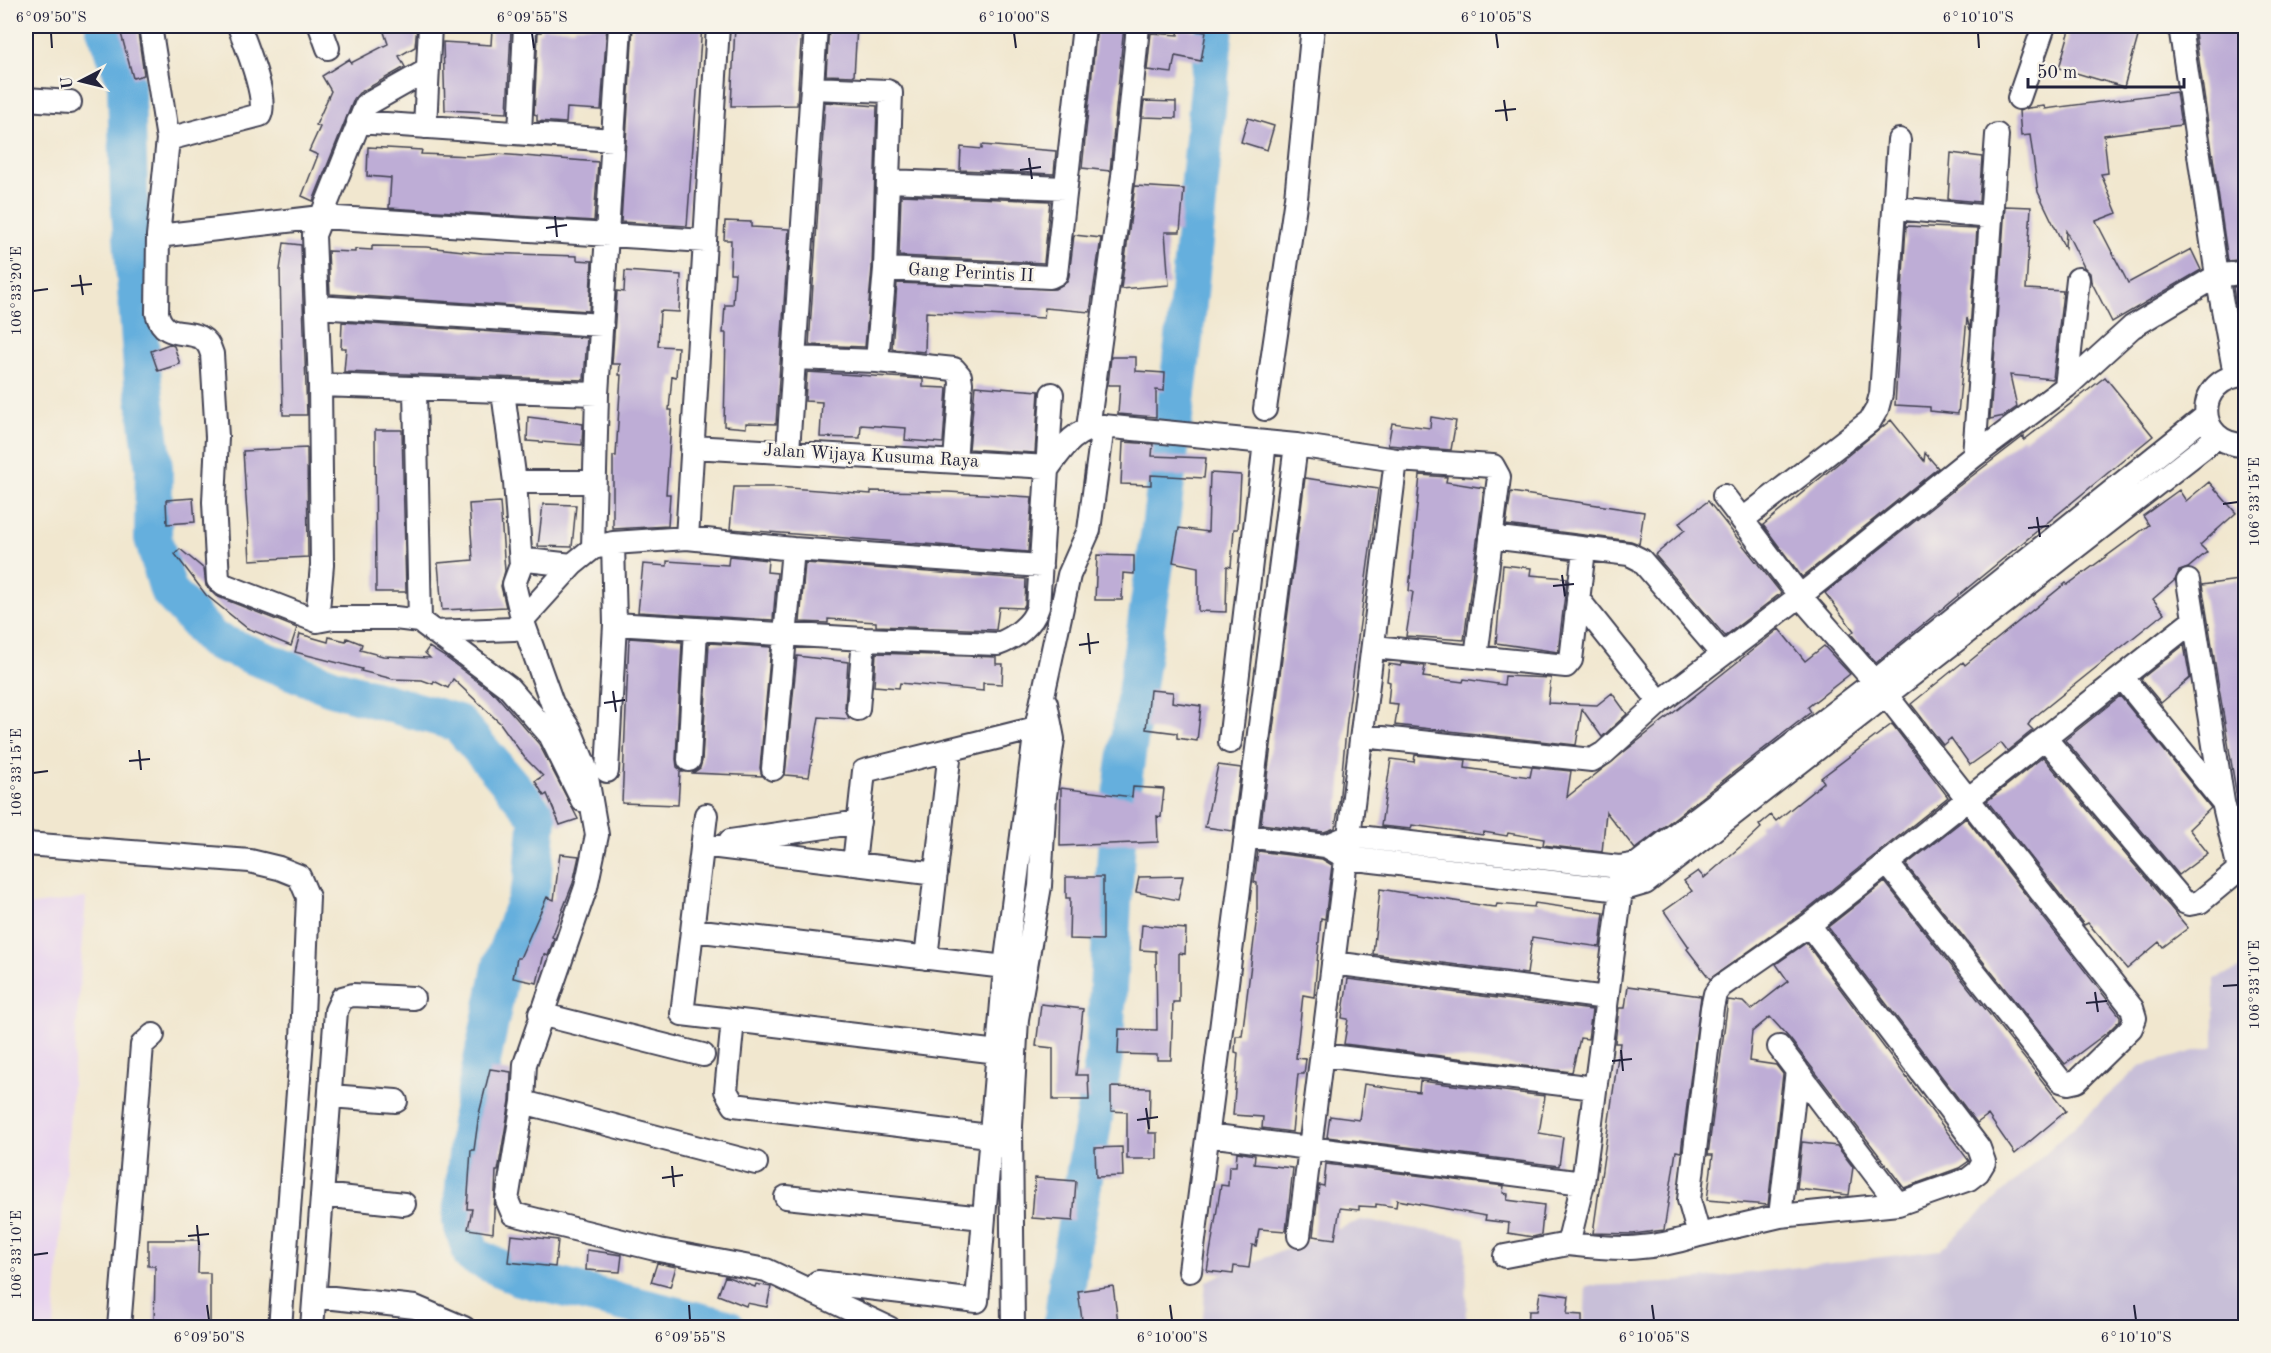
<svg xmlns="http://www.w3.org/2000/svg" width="2271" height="1353" font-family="'Old Standard TT',serif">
<rect width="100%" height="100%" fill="#f7f3e8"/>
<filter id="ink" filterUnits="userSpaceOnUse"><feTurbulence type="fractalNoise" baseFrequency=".0167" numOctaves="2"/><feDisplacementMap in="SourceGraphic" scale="12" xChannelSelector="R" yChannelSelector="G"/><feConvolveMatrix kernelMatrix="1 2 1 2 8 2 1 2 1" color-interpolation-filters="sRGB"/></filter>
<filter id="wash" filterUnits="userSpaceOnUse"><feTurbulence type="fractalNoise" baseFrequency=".008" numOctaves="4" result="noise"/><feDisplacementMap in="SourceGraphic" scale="24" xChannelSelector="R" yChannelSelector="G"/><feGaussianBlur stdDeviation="1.35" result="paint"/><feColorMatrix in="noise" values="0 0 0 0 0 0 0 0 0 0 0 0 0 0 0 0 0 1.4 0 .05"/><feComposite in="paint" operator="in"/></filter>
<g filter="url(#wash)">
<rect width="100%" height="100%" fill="#f1e7cf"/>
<path fill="#e7d2ef" d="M86,898L54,1327H26V906Z"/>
<path fill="#c8bfd8" d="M2245,967V1327H1584L1586,1286L1665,1283L1940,1250L2140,1066L2214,1046V979Z
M1361,1220L1466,1237L1467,1327L1202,1328L1206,1281Z"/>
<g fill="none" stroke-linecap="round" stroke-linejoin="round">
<path stroke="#65afdd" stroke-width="38" d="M104,26L126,83L129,197L143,382L154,468L153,538L168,590L213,640L332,687L458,723L538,817L532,884L502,963L470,1120L461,1221L472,1255L519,1277L727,1328
M1062,1328L1069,1267L1104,1057L1116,852L1124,775L1160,529L1187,314L1215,26"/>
</g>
<g id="blocks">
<path fill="#beadd6" d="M119,26H137L144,75L133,78Z
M382,26H417L415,47L399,56L405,67L359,93L354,99L313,201L302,196L318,155L309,151L320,127L316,125L331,91L322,76L349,59L351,63L388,44Z
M575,26H607L601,110L567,108L566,123L537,121V115L534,114L538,32H541L542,27L575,29Z
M633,26H702L687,226L621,222Z
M735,26H802L797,105L731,106Z
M829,26H857L854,76L826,75Z
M1097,26H1124L1110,171L1082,168Z
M2071,26H2141L2124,87L2059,68Z
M2194,26H2246V259L2228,261Z
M1179,28L1206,32L1201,61L1175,56L1172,73L1147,70L1151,33L1178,35Z
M492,29L511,30L507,113L445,110L443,42L491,45Z
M2176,92L2181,125L2104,135L2108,173L2101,174L2117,213L2096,221L2128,283L2191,249L2201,270L2112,322L2091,281L2090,273L2084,267L2066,231L2065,248L2038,192L2030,135L2021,136L2019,111L2028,108L2044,106L2045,109Z
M1144,101L1176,102V118L1142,117Z
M825,102L877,106L872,268L865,347L809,345Z
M1248,118L1274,126L1267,150L1241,142Z
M982,145L1056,151L1054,174L960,170L961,147L982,149Z
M368,147L422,150L421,154L472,156L497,154L598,162L594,221L389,208L391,178L367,176Z
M1951,153L1982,157L1979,202L1948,199Z
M1135,186L1184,189L1180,232H1165L1169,285L1121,289Z
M901,195L1050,201L1044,263L899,256Z
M2005,206L2031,207L2026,289L2063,291L2062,301L2053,379L2010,375L2017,407L2004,416L1990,419Z
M725,221L751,222V227L789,229L776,424L746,423V428L724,426L726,333H723L725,305H733L735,273H730L731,240H724Z
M1906,226L1977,229L1970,330L1967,318L1958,414L1930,411V407L1895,405Z
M1074,235L1101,238L1090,312L1045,308L1044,318L926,312L925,352L892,349L897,283L1055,289L1067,282L1069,276Z
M284,243L301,245L307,415H283L280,270Z
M372,246L426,247L482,253L577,256V260L592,261L589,311L330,294L328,251L355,252V249L372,250Z
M625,271L681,275L679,312L660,311L658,346L678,347L676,377L672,376L669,410H672L666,494H670L668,526L613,529V456H616L621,375H619L620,364H612L617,291L624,292Z
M2246,286V322H2239L2233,287Z
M342,322L587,338L584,380L344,372L346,348H341Z
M169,344L174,346L180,364L158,371L151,351Z
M1111,357H1136V371L1165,373L1164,391L1156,390V417L1118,414L1120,385H1108Z
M807,372L923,379V387L947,388L943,443L905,440L906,428L861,425L860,438L820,437L822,402L805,401Z
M2105,377L2153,436L1876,663L1851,634L1854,631L1825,593L1955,489L2024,436V440Z
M975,386L1039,391L1035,453L969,449Z
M528,417L583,424L582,445L527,441Z
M1431,417L1456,421L1451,450L1388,445L1392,423L1430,428Z
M1891,420L1924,461L1925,453L1938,468L1802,577L1763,525Z
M375,430H402L406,592H376Z
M1123,442L1153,444L1152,456L1206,458L1204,478L1151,475V485L1121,484Z
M307,448L308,557L250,560L243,451Z
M1210,473L1241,475L1238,529H1234L1231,567L1227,566L1226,612L1198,611V567L1173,562L1179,528L1208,532Z
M1420,475L1447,477L1446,482L1484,488L1464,640L1406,636L1413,592L1409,591Z
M1305,478L1378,489L1347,720L1339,804L1335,828L1324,832L1261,824Z
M2209,482L2236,513L2200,545L2207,552L2188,568L2179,571L2175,580L2153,599L2164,613L2032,719L2028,725L2033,730L2007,751L2001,743L1970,765L1951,738L1943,745L1911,704L1963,662L1965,665L2066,583L2067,585L2149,525L2143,516L2179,490L2186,501Z
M734,487H776L871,494V491L948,492L1032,497L1028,552L730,529Z
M1511,492L1644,512L1639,544L1631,541L1506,525Z
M193,498L195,522L167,524L166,500Z
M1708,501L1781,593L1725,636L1655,555L1685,530L1679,523Z
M500,502L505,571L501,586L506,607L442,610L438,563L473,560L469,504Z
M543,504L576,505L572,547L538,546Z
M180,549L204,569L206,586L216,596L297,628L291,646L247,628L206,595L175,554Z
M1097,555L1134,556V574L1123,573L1122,600H1095Z
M729,556L768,560L767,572L777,573L773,620L638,612L643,564L667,566V561L728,565Z
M805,563L1026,579L1025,604L1023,608L999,607L996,630L876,626V622L828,619V623L800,622Z
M1503,565L1531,568L1530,575L1567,578L1558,652L1496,643Z
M2238,580L2246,628V815H2240L2202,585Z
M1779,629L1805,661L1824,646L1850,674L1808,707L1811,712L1635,849L1606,812L1602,852L1543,845L1544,839L1508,833L1507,836L1484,832L1483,835L1412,825L1411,829L1381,826L1391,759L1414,762L1415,755L1466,760L1465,768L1530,777L1532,767L1571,771L1567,797Z
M300,634L328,642L329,637L346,641L347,638L362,644L360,650L383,656L430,658L425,653L429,647L445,657L496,695L539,744L578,819L560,825L547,794L544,796L535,781L543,776L525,758L500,723L453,679L448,688L434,681L433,684L422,680L393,679L361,671L362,669L295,652Z
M629,638L682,642L676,759L677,767L683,772H680L678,805L622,803Z
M709,643L771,647L760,768L762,776L693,773L700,768L702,761Z
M2184,645L2190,678L2161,703L2141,679Z
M876,653L996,657V664H1003L1002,684L983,683V691L900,683L899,688L874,686Z
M797,656L848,662L845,708L849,719L819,717L809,777L785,775Z
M1401,663L1425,666L1423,677L1463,682L1464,679L1504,685L1505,676L1551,678L1548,703L1597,705L1612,693L1627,714L1602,737L1582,709L1576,745L1395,725L1398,704L1388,703L1390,682L1387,681L1389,664L1401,666Z
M1150,690L1173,692L1172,702L1201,706L1197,741L1177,738V733L1146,729Z
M2120,696L2211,808L2189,829L2208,853L2179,875L2065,740Z
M1892,724L1948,797L1801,914L1710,979L1687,949L1689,947L1664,911L1692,891L1684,881L1698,871L1704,878L1747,841L1761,828L1759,825L1771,815L1776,821L1824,782L1821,778Z
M2043,757L2188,928L2163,947L2159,942L2127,969L2088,923L2084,925L1987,801Z
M1218,765L1241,768L1233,831L1205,827Z
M1133,787L1164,789L1161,817L1157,816L1158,842L1060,846L1061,788L1132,797Z
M1966,818L2120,1016V1020L2109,1031L2065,1064L1906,865Z
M1258,851L1322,859L1332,865L1325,919L1321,918L1314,997L1303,995L1296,1058L1306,1059L1304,1074H1298L1292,1132L1262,1128L1263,1117L1233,1115L1238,1053L1235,1052L1236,1036H1242L1257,916V883L1254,882Z
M560,854L579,856L573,883L552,937L554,938L548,956L544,954L537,983L513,978L517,958H520L547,897L554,900Z
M1183,876L1178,900L1136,892L1139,877Z
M1066,877H1103V940L1069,939L1070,898H1066Z
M1885,882L2066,1111L2015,1154L1988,1115L1977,1123L1828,927Z
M1380,889L1486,906L1496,907L1497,904L1534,907L1535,903L1604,913L1600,947L1532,937L1527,974L1373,954Z
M1142,925L1186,929L1185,954L1179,953V1002H1173L1171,1060H1157V1055L1118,1054L1119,1029L1157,1030L1156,951L1140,950Z
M1806,943L1969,1161L1959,1168L1904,1188L1790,1039L1770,1017L1752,1032L1749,1061L1776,1065L1783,1074L1768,1205L1707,1200L1713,1155H1708L1728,1000L1743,1002L1751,1010L1788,981L1776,964Z
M1348,979L1592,1010L1588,1039L1580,1038L1572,1072L1344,1044L1348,1019L1342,1018Z
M1628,986L1701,996L1681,1152L1676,1151L1664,1230L1633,1234L1593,1233L1620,1043H1615L1619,1008H1625Z
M1041,1004L1083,1009L1076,1075H1088L1089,1100H1053V1048L1036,1046Z
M490,1069L511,1072L510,1101L498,1171H496L493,1233L468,1229L472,1209H467L471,1150H474L479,1114Z
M1420,1081L1545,1096L1539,1133L1563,1137L1559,1166L1327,1137L1330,1116L1359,1120L1364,1084L1419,1092Z
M1111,1087L1150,1088L1149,1133H1157V1159H1127V1112L1111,1111Z
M1802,1142L1837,1146L1853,1167L1849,1195L1797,1189Z
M1122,1147L1123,1176L1096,1177L1095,1148Z
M1237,1152L1255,1155L1254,1164L1293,1168L1286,1231L1259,1229L1256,1246L1252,1245L1249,1268L1234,1266L1233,1274L1207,1271L1221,1185L1228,1186L1229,1166H1236Z
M1326,1164L1504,1186L1503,1193L1508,1194L1507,1200L1544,1205L1541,1235L1533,1237L1508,1233L1509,1223L1485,1220L1486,1216L1397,1200L1396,1207L1376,1204V1207L1359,1206V1210L1340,1208L1335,1239L1313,1236L1319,1185L1324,1186Z
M1035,1178L1076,1181L1073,1221L1032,1218Z
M511,1235L558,1240L555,1267L508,1262Z
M148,1240H199L198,1273H210V1328H154L155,1266H148Z
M587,1250L622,1255L620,1272L586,1270Z
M657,1263L676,1267L670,1287L651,1282Z
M725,1276L755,1287L756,1284L771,1287L767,1307L747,1303L746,1306L718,1295Z
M1113,1286L1118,1322L1083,1327L1078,1291Z
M1540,1292L1569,1296L1567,1314L1582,1315V1328H1528L1529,1311H1537Z"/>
</g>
</g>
<g filter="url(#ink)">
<use href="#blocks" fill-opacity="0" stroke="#414051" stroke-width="1.5"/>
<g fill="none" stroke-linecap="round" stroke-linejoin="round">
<g stroke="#414051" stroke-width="26">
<path id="street" d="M150,26L168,139L158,236L157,313C166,349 202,318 212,354L217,437L214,502L218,580L224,585L317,621L333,618H395L420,621L508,687L550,735L582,800
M320,26L328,48
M2180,26L2217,276L2235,375
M812,88L887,91L891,93L885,269L877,361
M2019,98L2044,26
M26,99L70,102
M358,122L613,140
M425,127L430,26
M520,133L525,26
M168,139L260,115C268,97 246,46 239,26
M889,181L1064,188
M1895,208L1991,217
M158,236L321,217L705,241
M885,269L1050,277L1056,274L1084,26
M317,307L602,325
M794,358L877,361L954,369L960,376L961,383L955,461
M2246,375C2193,376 2193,446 2246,445
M320,385L597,394
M2066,387L2078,279
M415,390L420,621
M503,392L515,482L521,565
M1265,409L1296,198L1313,26
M1088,428L1123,176L1138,26
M692,447L1049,467C1064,446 1075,429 1103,426L1296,445L1396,460L1493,466L1499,477L1476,657
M788,451L816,26
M1974,456L1997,135
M515,482H593
M1724,496L1800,596L1887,696L2132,1008L2135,1018L2131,1028L2077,1081L2068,1083L2061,1081L1887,863
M1742,520L1870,421L1877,409L1881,394L1899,140
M1491,537L1629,554L1641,560L1722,654
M687,538L718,26
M613,543L593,548L572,565L527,560L521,565L514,584L523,622L552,703L570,730L585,766L597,835L586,887L525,1064L523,1102L507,1200L513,1214L659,1250L766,1270L889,1328
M593,548L597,394L620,26
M1578,599L1660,702
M317,621L322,565L320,385L314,235L366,105L426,71
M615,624L864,639L998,644C1015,638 1033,624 1038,607L1052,394
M433,632L514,629L572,565
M1374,647L1566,666L1571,660L1584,550
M2122,677L2223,802
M858,709L864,639
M1363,736L1592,760L1604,753L1660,702L1800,596L1974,456L2066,387L2132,327L2217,276L2246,272
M2045,738L2184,902L2189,904L2200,902L2236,872L2238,865L2223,802L2188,581
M1230,742L1265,442
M689,760L696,629
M773,769L793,549
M607,771L615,624L613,543L687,538L793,549L1041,566
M706,815L682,1014L998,1052
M1247,836L1326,846L1347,858L1621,890L1645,883L2217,437
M730,841L859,822
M26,844L250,861L279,868L299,876L308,897L302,1039L280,1328
M702,845L936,874
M1326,846L1350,836L1619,867L1637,864L1874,682L2206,416
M854,864L864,771L1036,728
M1809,925L1979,1148L1984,1162L1978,1172L1969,1179L1898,1204L1780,1216L1699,1235L1689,1200L1712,1008L1715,994L1721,986L1809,925L2194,620
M693,930L1005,967
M926,958L950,751
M1333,963L1607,998
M540,1014L703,1055
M733,1020L726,1091L734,1105L989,1136
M1779,1047L1898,1204
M1322,1055L1595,1088
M330,1096L396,1101
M523,1102L756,1163
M1208,1135L1583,1183
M322,1195L404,1204
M786,1197L983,1218
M1780,1216L1797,1070
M1299,1236L1396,460
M1568,1244C1621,1250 1647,1251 1699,1235
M1505,1256L1568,1244L1583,1183L1621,890L1620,876
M1190,1271L1296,445
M818,1282L977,1301L1005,967L1036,728L1069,575L1089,530L1103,426
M315,1296L415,1307L464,1328
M119,1328L142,1045L153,1035
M312,1328L336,1011L342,998L353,995L413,998
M1013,1328L1011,1126L1017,1019L1040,886L1045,796L1053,739L1046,703"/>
</g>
<use href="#street" stroke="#fff" stroke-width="22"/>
</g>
</g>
<path fill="none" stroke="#22223b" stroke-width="2" d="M51,33L52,48M532,33L534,48M1014,33L1016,48M1496,33L1498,48M1978,33L1979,48M1504,100L1507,121M1495,111L1516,109M1029,158L1032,179M1020,170L1041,167M555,216L557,237M546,228L567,225M80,275L83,295M71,286L92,284M33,291L48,289M2223,504L2238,502M2037,517L2040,537M2028,528L2049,526M1562,575L1565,596M1553,586L1574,584M1088,633L1090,654M1079,645L1099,642M613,691L616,712M604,703L625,700M139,750L141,770M129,761L150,759M33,773L48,771M2223,986L2238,985M2095,992L2098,1012M2086,1003L2107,1001M1621,1050L1623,1071M1612,1061L1632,1059M1146,1108L1149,1129M1137,1120L1158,1117M672,1166L674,1187M662,1178L683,1175M197,1225L199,1245M188,1236L209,1234M33,1255L48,1253M207,1305L209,1320M689,1305L690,1320M1170,1305L1172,1320M1652,1305L1654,1320M2134,1305L2136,1320"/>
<g text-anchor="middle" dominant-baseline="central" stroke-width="5" stroke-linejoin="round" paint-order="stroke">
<g font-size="18" fill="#22223b" stroke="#f7f3e8">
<text transform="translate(971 273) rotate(3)">Gang Perintis II</text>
<text transform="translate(871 456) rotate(3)">Jalan Wijaya Kusuma Raya</text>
</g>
</g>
<rect width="2271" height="1353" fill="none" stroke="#f7f3e8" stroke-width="66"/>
<g transform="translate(81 81) rotate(263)" stroke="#f7f3e8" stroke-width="4.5" paint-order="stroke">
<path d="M0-4.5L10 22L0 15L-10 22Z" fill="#22223b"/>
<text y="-9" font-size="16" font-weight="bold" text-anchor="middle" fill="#22223b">U</text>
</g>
<path d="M2028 78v9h156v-9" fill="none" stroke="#22223b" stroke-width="3"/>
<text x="2037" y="78" font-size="18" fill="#22223b" stroke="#f7f3e8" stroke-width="4.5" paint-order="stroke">50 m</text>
<rect x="33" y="33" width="2205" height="1287" fill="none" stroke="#22223b" stroke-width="2"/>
<g font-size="15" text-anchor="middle" fill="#22223b">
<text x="51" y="22">6°09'50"S</text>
<text x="532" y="22">6°09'55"S</text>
<text x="1014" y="22">6°10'00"S</text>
<text x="1496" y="22">6°10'05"S</text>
<text x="1978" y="22">6°10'10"S</text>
<text transform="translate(16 291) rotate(-90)" y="5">106°33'20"E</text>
<text transform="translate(2254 502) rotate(-90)" y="5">106°33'15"E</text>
<text transform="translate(16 773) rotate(-90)" y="5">106°33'15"E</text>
<text transform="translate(2254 985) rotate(-90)" y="5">106°33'10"E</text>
<text transform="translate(16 1255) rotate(-90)" y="5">106°33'10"E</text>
<text x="209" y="1342">6°09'50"S</text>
<text x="690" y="1342">6°09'55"S</text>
<text x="1172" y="1342">6°10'00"S</text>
<text x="1654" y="1342">6°10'05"S</text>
<text x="2136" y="1342">6°10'10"S</text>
</g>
</svg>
